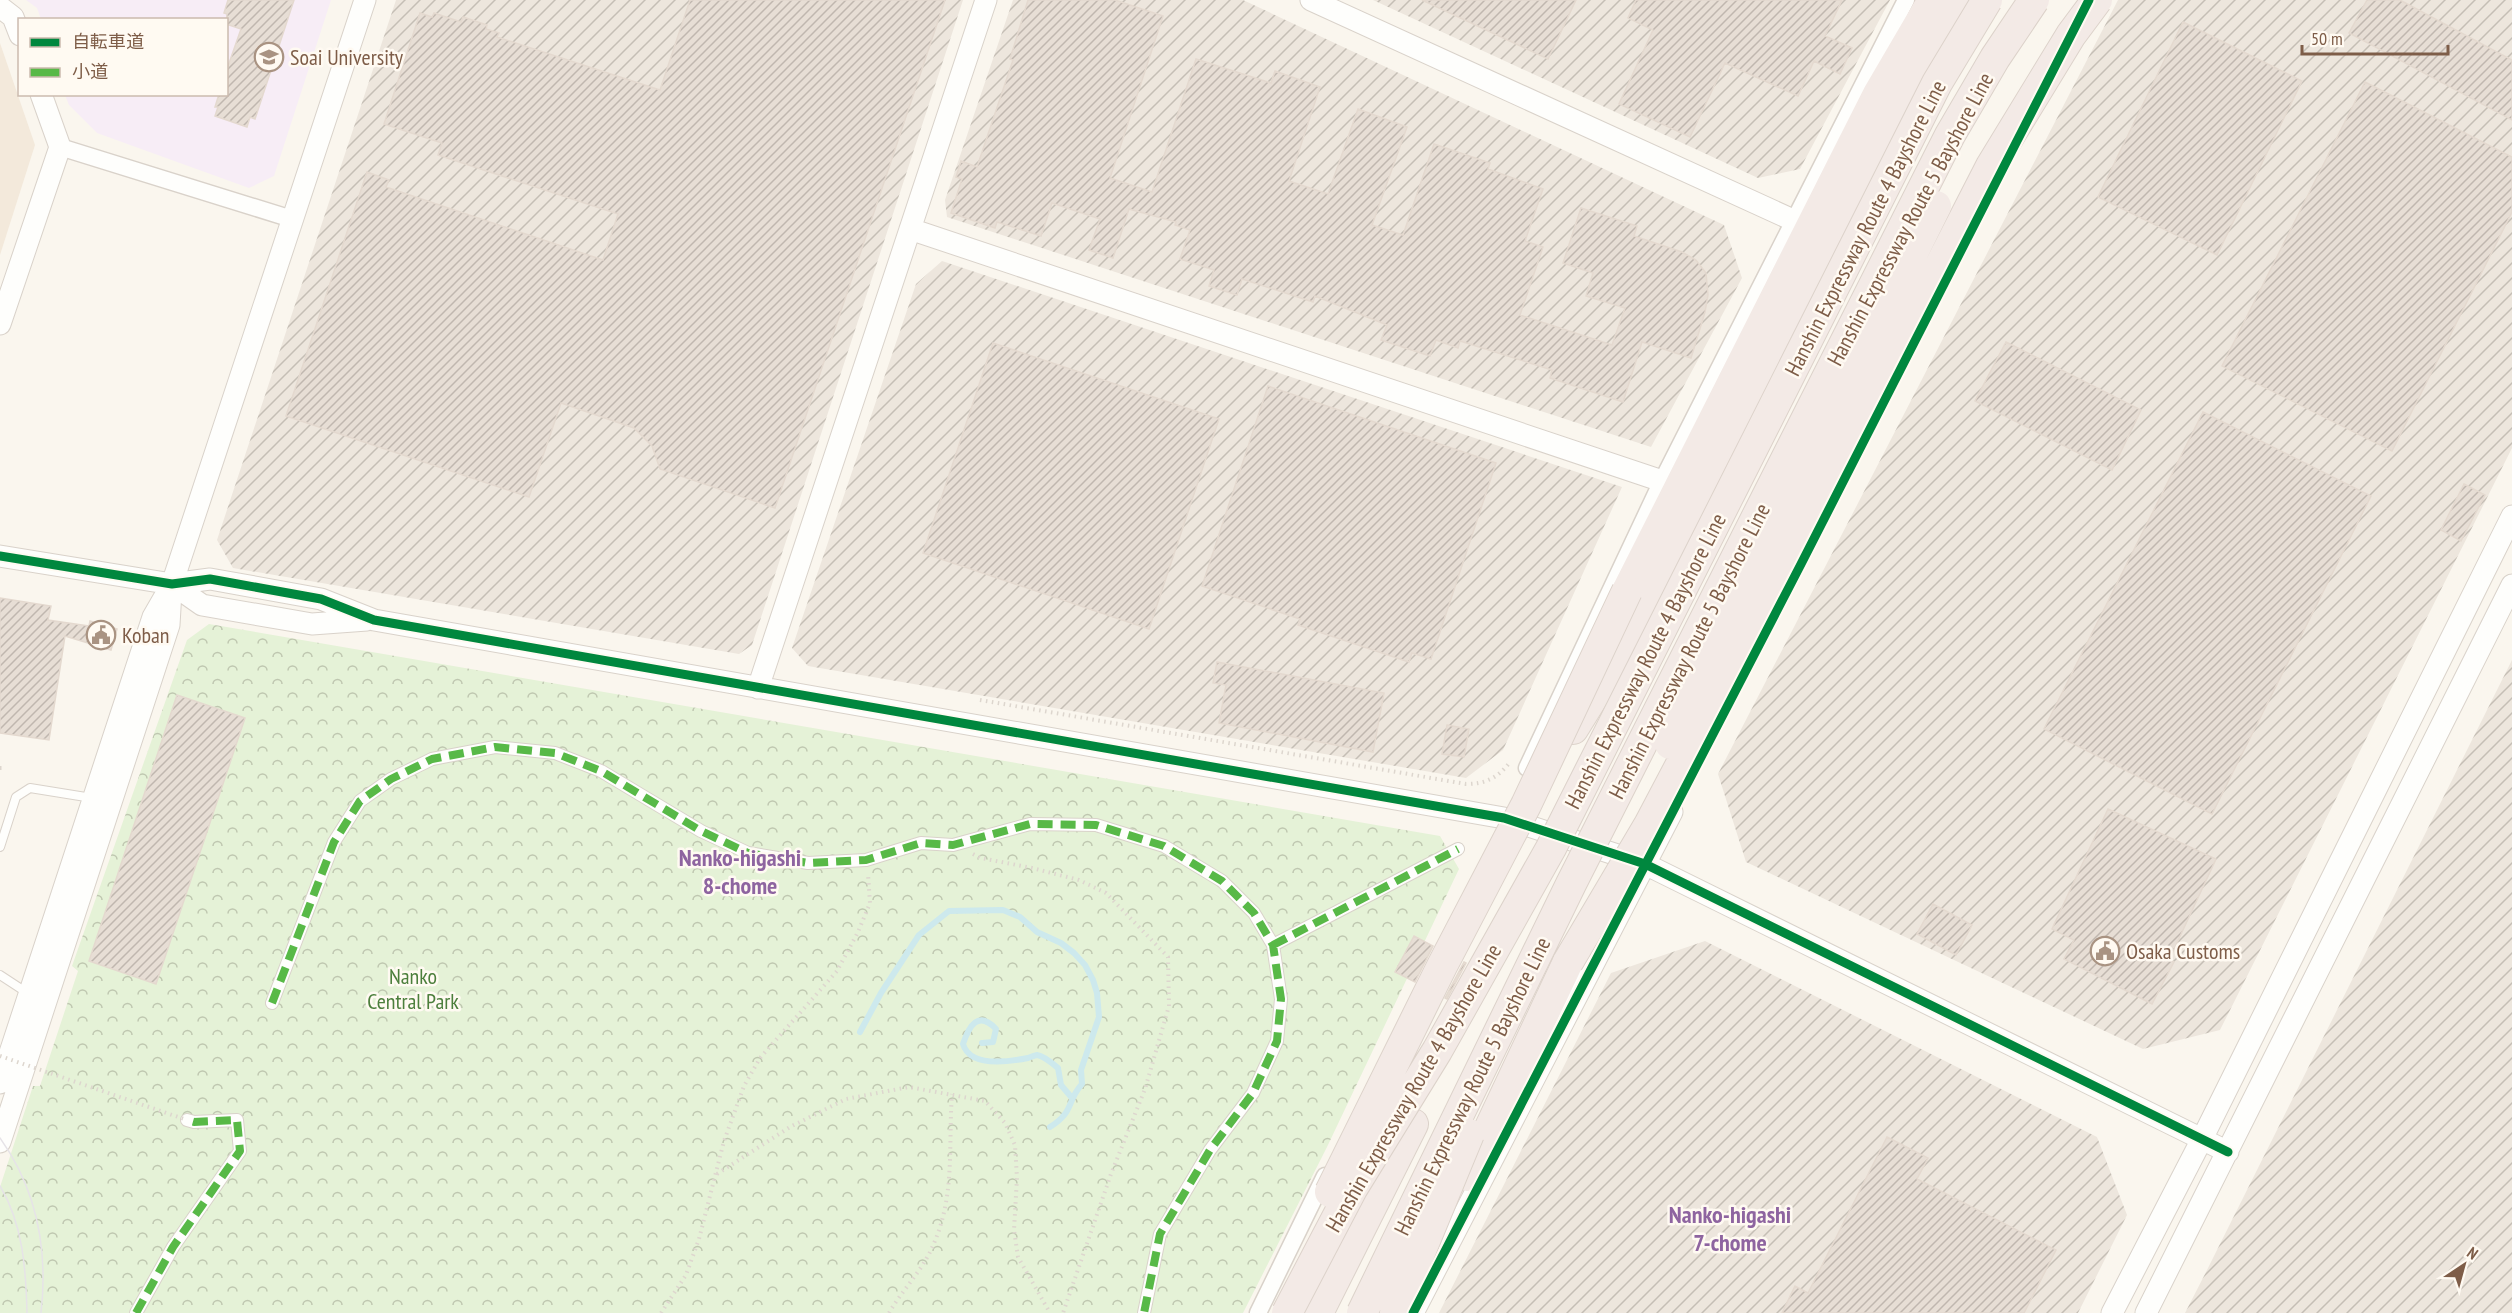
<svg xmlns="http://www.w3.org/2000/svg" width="2512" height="1313" font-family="'PT Sans Narrow','Noto Sans JP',sans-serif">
<defs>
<pattern id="industrial-furrows" width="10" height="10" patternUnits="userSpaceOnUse" patternTransform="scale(1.5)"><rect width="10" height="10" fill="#ede6dd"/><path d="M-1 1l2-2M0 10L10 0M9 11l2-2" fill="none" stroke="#c5beb5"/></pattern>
<pattern id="park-crowns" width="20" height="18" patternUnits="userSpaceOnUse" patternTransform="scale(1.5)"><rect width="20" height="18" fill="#e5f2d7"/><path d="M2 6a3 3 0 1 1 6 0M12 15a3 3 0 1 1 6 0" fill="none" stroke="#bfc7b0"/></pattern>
<pattern id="building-hatch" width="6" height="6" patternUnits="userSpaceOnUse" patternTransform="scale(1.5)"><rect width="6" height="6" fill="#e7ded5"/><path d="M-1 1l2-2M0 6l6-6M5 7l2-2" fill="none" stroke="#c0b7af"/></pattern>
</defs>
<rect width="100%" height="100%" fill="#faf6ee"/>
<path fill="#f3e9db" d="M0,43L35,145L0,255Z"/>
<path fill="url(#industrial-furrows)" d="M396,0H963L752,645L739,654L233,568L217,540Z
M1013,0H1243L1724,225L1742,278L1651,447L947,217L945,200Z
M1373,0H1890L1800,169L1758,178Z
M2118,0H2512V448L2220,1030L2143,1049L1746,862L1718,774Z
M942,261L1622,487L1503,750L1466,778L808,666L792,648L916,284Z
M2512,660V1313H2185L2204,1276Z
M1705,941L2097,1137L2127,1215L2078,1313H1439L1611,973Z"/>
<path fill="#f7edf6" d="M26,0H331L274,176L249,188L97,133L69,105L65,95L226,94V20L41,19L37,8Z"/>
<path fill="url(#park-crowns)" d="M209,624L1440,836L1459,869L1327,1147L1243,1313H0V1187L33,1086H40L78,971L72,966L187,640Z"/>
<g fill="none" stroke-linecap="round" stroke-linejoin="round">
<path stroke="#cde9ed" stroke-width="6" d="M860,1032L881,993L919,935L949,911L1003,910L1020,917L1037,932L1061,943L1074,953L1085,965L1093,980L1097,993L1099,1017L1081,1070L1082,1084C1066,1102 1075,1111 1050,1127
M982,1043L993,1042L996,1029C978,1010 969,1026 963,1044C970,1068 1008,1062 1028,1058C1028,1058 1036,1055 1037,1055C1044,1056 1052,1063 1058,1068L1061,1085L1072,1098"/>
</g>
<path fill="url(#building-hatch)" stroke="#e4d9cf" stroke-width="1.5" d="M228,0H294L255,119L250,117L247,127L215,116L218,107H215L219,94H226V72L241,29L226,24L227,14L224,13Z
M690,0H945L775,508L660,469L652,446L634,428L561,403L529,497L286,416L367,172L389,180L386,187L603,260L618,214L438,155L442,143L384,124L420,13L432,17L434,13L461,22L463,17L487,25L486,29L499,33L497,37L660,90Z
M1028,0H1115L1163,16L1110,178L1152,192L1196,59L1271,83L1275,71L1320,87L1289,181L1328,194L1358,109L1407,127L1372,225L1403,235L1434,144L1490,163L1488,169L1543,189L1525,241L1543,247L1520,315L1612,345L1625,308L1586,296L1593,273L1563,263L1581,208L1637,226L1634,236L1682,252L1696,260L1706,273L1708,295L1705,312L1691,358L1642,342L1623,402L1550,378L1552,370L1460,341L1458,348L1436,340L1430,356L1381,340L1387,325L1315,296L1313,302L1242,279L1237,295L1209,286L1214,270L1180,259L1190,230L1175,225L1176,222L1129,209L1113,258L1089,250L1100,219L1052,203L1041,236L997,222L995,228L951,213L962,179L956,177L961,161L977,167L1013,60L1010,59Z
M1422,0H1576L1548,59Z
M1636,0H1842L1825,36L1852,48L1840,74L1814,61L1798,96L1725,63L1690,137L1619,104L1653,30L1628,18Z
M2367,0H2400L2512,60V120L2349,33Z
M2183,22L2302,81L2217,255L2098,197Z
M2365,82L2512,157V212L2392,451L2222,366Z
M2006,342L2141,410L2112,470L1975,401Z
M993,343L1219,419L1149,629L923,553Z
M1268,386L1496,463L1431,659L1412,653L1409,662L1298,625L1300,619L1202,586Z
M2203,412L2371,496L2212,814L2044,729Z
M2464,484L2485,495L2461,541L2441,530Z
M0,598L51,606L48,620L89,626L90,621L117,629L111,650L65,636L49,740L0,733Z
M1217,662L1384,693L1373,752L1219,723L1226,685L1213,683Z
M177,695L245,718L156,984L89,961Z
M1447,725L1469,729L1464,757L1442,754Z
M2108,809L2216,859L2169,960L2174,962L2152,1004L2064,959L2074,940L2052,929Z
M1933,904L1972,925L1956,955L1917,934Z
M1414,936L1433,946L1415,982L1395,972Z
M1464,962L1466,963L1447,999L1445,998Z
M1887,1137L1928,1158L1917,1179L2056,1250L2024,1313H1782L1795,1286L1808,1293Z"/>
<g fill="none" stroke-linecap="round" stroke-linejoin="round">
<g stroke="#d9d2ca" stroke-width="10">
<path id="service" d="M0,847L16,797L30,788L92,798
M0,975L29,994"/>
</g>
<g stroke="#d9d2ca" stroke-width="14">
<path id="pedestrian" d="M1273,945L1458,849
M272,1003L334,842L360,801L391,779L432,759L495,747L555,753L601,771L701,831L748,853L808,863L866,860L921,843L953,845L1030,824L1096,825L1164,846L1222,881L1254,913L1273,945L1281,999L1277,1041L1253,1093L1210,1150L1160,1234L1144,1313
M136,1313L173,1247L240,1151L237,1120L194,1122L187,1120"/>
</g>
<g stroke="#d9d2ca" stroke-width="19">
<path id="minor" d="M60,147L292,219
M1527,768L1662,481L1906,0
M1258,1313L1325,1176"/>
</g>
<g stroke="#d9d2ca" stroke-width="23">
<path id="tertiary" d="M1311,0L1795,221
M0,7L13,17L20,35
M910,229L1662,481
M0,324L60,147L41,94
M0,556L172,584L210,579L321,599L374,620L1504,818L1645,864L2228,1152
M172,584L202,605L312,624L367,620
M758,688L986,0
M0,1083L153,617L172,584L365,0
M0,1142L169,625L171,591
M1413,1313L1672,812
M2112,1313L2202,1139L2512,516
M2146,1313L2512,585"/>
</g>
<g stroke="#dcd2ca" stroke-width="32">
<path id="motorway" d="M1627,591L1878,94L1933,0
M1573,729L1652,602L1883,136L1914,76L1960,0
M1467,1176L1568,962
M1318,1313L1413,1124"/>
</g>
<path stroke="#ddd6ce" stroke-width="4" stroke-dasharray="1.5 4.5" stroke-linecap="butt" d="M980,700L1466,784C1485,784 1498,778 1510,762
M0,768H2
M973,854L981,858L1032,868L1079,880L1106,893L1168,957L1169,1006L1145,1089L1111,1174L1063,1313
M717,1174L790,1127L846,1099L909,1087L985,1101L1005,1123L1015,1145L1017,1178L1014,1230L1018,1257L1050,1313
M661,1313L686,1275L699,1239L724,1141L744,1086L760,1058L837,971L858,932L870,903L868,874
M889,1313C901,1292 919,1274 930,1252C956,1199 948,1151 952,1094"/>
<use href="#service" stroke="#fefefc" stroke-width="8"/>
<use href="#pedestrian" stroke="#fefefc" stroke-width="12"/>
<use href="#minor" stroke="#fefefc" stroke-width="16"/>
<use href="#tertiary" stroke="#fefefc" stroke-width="21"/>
<use href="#motorway" stroke="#f3eae6" stroke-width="30"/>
<path stroke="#e6e3e7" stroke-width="1.5" d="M0,1138C37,1190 48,1251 41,1313
M0,1186C23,1224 26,1270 27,1313"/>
<g stroke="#dcd2ca" stroke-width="32" stroke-linecap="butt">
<path id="motorway-bridge" d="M1670,744L1936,206
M1568,962L1649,825L1821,498L1991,166L2071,35L2097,0
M1330,1192L1442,966L1526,805L1627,591
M1287,1313L1352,1189L1437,1051L1551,848L1937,83L1987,0
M1362,1313L1571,884L1950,135L1995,58L2034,0
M1395,1313L1469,1134"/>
</g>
<path stroke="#ddd6ce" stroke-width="4" stroke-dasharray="1.5 4.5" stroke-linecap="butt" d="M0,1056L187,1120"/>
<use href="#motorway-bridge" stroke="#f3eae6" stroke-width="30"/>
<path stroke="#58b947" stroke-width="8" stroke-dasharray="15 8" stroke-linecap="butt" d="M1273,945L1458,849
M272,1003L334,842L360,801L391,779L432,759L495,747L555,753L601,771L701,831L748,853L808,863L866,860L921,843L953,845L1030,824L1096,825L1164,846L1222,881L1254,913L1273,945L1281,999L1277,1041L1253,1093L1210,1150L1160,1234L1144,1313
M136,1313L173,1247L240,1151L237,1120L194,1122L187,1120"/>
<g stroke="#fffaf2" stroke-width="13">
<path id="cycleway" d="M0,556L172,584L210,579L321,599L374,620L1504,818L1645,864L2228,1152
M1413,1313L1800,566L2089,0"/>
</g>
<use href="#cycleway" stroke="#00873e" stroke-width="9"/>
</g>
<defs>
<g id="university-ring" transform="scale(1.5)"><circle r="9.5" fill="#fffaf2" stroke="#a99382" stroke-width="1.5"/><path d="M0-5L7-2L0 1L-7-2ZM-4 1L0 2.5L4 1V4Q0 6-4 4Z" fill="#a99382"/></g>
<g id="civic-ring" transform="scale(1.5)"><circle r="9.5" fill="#fffaf2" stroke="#a99382" stroke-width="1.5"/><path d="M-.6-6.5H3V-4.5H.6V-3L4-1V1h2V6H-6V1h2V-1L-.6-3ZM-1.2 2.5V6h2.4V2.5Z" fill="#a99382"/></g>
</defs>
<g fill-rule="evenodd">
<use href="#university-ring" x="269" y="57"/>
<use href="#civic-ring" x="101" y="635"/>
<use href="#civic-ring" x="2105" y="951"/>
</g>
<g text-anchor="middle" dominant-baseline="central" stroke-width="5" stroke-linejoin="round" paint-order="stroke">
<g font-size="22" fill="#7e5d48" stroke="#fffaf2" text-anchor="start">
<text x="290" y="57">Soai University</text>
<text x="122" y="635">Koban</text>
<text x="2126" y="951">Osaka Customs</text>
</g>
<g font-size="22" fill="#7e5d48" stroke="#fffaf2">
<text transform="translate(1910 219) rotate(-62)">Hanshin Expressway Route 5 Bayshore Line</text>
<text transform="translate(1865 228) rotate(-63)">Hanshin Expressway Route 4 Bayshore Line</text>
<text transform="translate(1689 651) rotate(-63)">Hanshin Expressway Route 5 Bayshore Line</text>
<text transform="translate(1645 661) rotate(-63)">Hanshin Expressway Route 4 Bayshore Line</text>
<text transform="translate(1472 1086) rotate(-64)">Hanshin Expressway Route 5 Bayshore Line</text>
<text transform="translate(1413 1088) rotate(-60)">Hanshin Expressway Route 4 Bayshore Line</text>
</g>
<g font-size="22" fill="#4c7f3c" stroke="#fffaf2">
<text x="413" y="976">Nanko<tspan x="413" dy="25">Central Park</tspan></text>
</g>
<g font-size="24" font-weight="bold" fill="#8e64a0" stroke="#fffaf2">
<text x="740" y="857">Nanko-higashi<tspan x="740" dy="28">8-chome</tspan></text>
<text x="1730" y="1214">Nanko-higashi<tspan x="1730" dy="28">7-chome</tspan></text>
</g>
</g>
<rect x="18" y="18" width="210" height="78" fill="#fffaf2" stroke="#cbbbae" stroke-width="1.5"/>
<rect x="30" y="38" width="30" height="9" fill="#00873e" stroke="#cbbbae" stroke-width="1.5"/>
<text x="72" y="48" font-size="18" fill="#7e5d48">自転車道</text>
<rect x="30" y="68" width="30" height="9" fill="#58b947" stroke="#cbbbae" stroke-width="1.5"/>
<text x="72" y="78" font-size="18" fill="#7e5d48">小道</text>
<g transform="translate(2464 1265) rotate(36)" stroke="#fffaf2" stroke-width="4.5" paint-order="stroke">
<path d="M0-4.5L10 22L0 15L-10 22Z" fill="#7e5d48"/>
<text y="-9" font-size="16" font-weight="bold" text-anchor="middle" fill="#7e5d48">N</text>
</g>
<path d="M2302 45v9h146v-9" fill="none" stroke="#7e5d48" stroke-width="3"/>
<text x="2311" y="45" font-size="18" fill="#7e5d48" stroke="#fffaf2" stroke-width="4.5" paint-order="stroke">50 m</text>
</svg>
